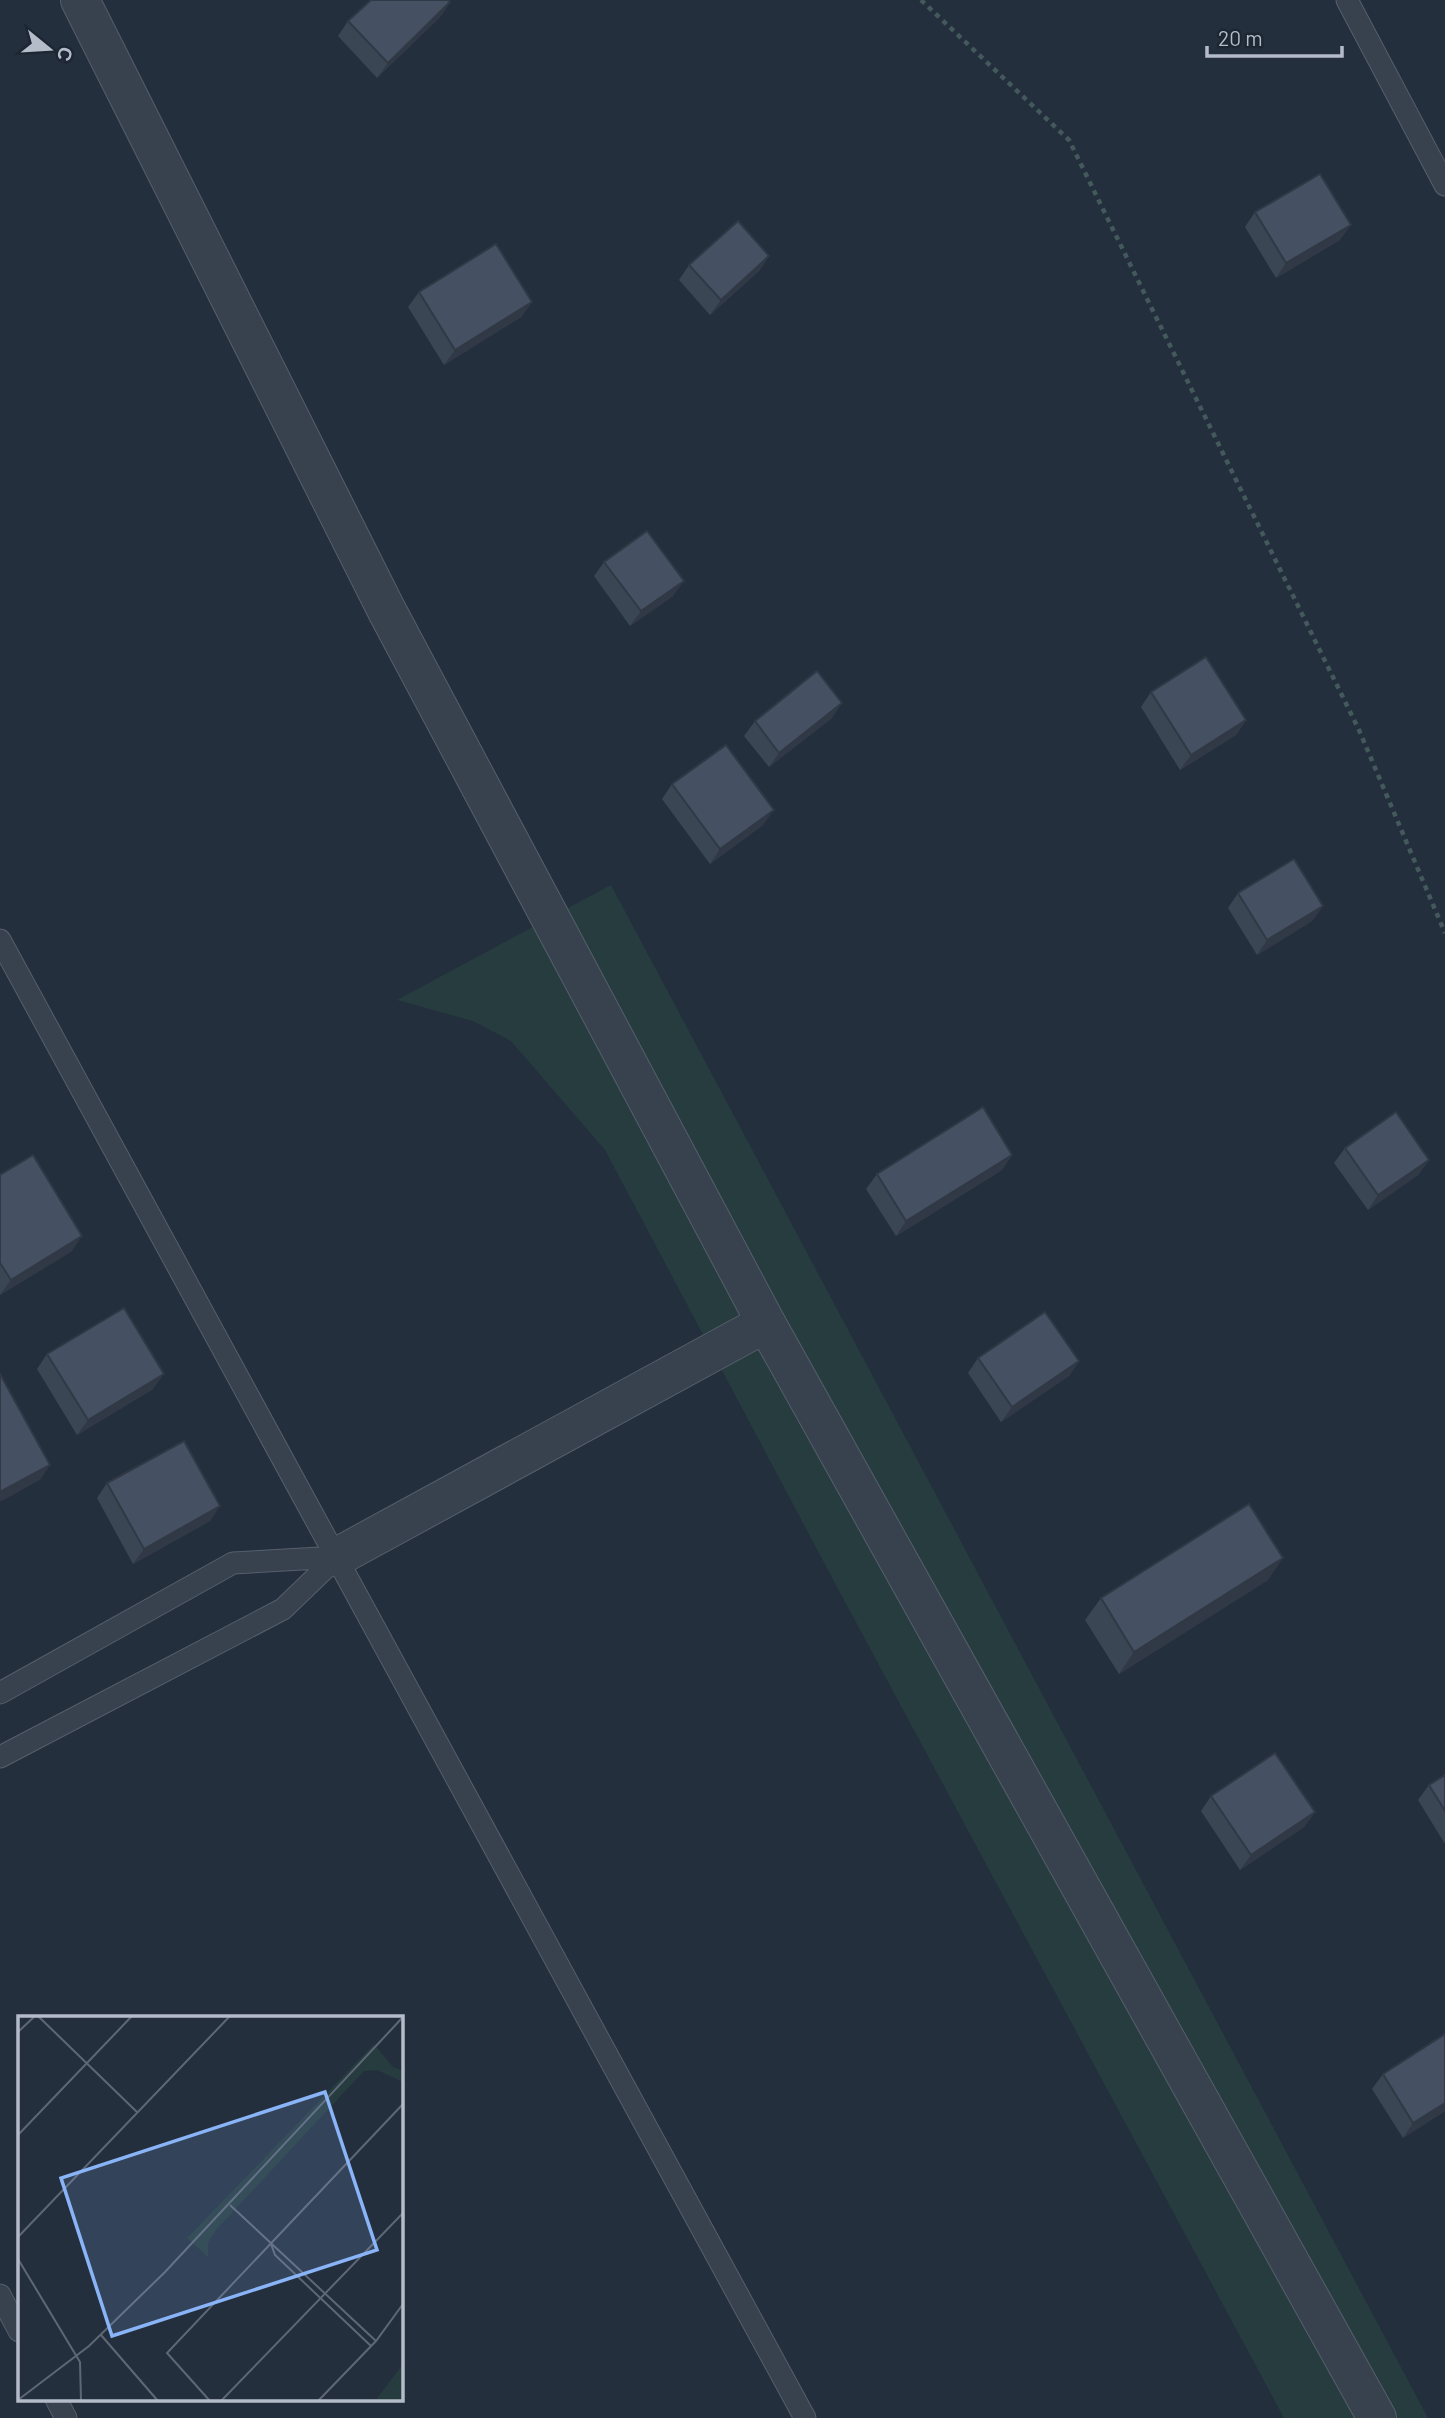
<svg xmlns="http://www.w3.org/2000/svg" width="1445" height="2418" font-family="Barlow,sans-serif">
<rect width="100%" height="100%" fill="#242f3e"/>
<path fill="#263c3f" d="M611,885L1428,2418H1284L837,1587L605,1150L511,1041L473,1021L397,1000Z"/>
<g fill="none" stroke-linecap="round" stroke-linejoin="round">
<g stroke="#565f6c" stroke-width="23">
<path id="service" d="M1347,0L1445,185
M0,940L805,2418
M0,1693L233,1563L337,1557
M0,1757L283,1609L337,1557
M0,2295L19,2331
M56,2399L66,2418"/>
</g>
<g stroke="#565f6c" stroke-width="40">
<path id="minor" d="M337,1557L766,1323"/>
</g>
<g stroke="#565f6c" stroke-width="40">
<path id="tertiary" d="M80,0L387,611L766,1323L1377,2418"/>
</g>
<path stroke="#44595c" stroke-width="4.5" stroke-dasharray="5 5" stroke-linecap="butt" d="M921,0L1069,140L1359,730L1445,933"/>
<use href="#service" stroke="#38414e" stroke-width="21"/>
<use href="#minor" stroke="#38414e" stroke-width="38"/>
<use href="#tertiary" stroke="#38414e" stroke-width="38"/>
</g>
<path fill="#3b4654" d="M450,2L440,17L377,78L338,36L348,21Z
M1255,212L1340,240L1276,278L1245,227Z
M769,256L759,271L710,315L679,280L689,265Z
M419,292L532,302L521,317L444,365L408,307Z
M604,562L673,596L630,626L594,576Z
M1151,692L1246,720L1236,735L1180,770L1141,707Z
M832,718L769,767L744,736L755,721Z
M672,784L763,825L710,864L662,799Z
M1238,893L1323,906L1312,921L1257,955L1228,908Z
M1345,1148L1429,1160L1418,1175L1368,1210L1334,1163Z
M1012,1155L1002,1170L896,1236L866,1189L877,1174Z
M0,1175L72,1251L0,1295Z
M47,1354L153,1389L77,1435L37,1369Z
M978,1358L1079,1361L1069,1376L1001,1422L968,1373Z
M107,1483L210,1521L133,1564L97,1498Z
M1268,1580L1119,1674L1085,1620L1101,1598Z
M1445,1775V1844L1418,1800L1429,1785Z
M1211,1796L1315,1812L1304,1827L1240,1870L1201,1811Z
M1383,2074L1445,2111L1403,2138L1372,2089Z"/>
<path fill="#303945" d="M450,2L440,17L377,78L388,63Z
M1351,225L1340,240L1276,278L1286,263Z
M769,256L759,271L710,315L721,300Z
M532,302L521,317L444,365L455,350Z
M684,581L673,596L630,626L641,611Z
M842,703L832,718L769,767L779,753Z
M1246,720L1236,735L1180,770L1191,755Z
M774,810L763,825L710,864L720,849Z
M1323,906L1312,921L1257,955L1267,940Z
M1012,1155L1002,1170L896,1236L906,1221Z
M1429,1160L1418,1175L1368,1210L1378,1195Z
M82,1236L72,1251L0,1295L11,1280Z
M1079,1361L1069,1376L1001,1422L1012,1407Z
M164,1374L153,1389L77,1435L88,1420Z
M50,1465L40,1480L0,1502V1492Z
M220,1506L210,1521L133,1564L144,1549Z
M1283,1558L1268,1580L1119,1674L1134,1652Z
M1315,1812L1304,1827L1240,1870L1251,1855Z
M1445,2103V2111L1403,2138L1413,2123Z"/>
<path fill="#455162" stroke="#303945" stroke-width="2" d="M371,0H448L450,2L388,63L348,21Z
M1320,174L1351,225L1286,263L1255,212Z
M738,221L769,256L721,300L689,265Z
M496,244L532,302L455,350L419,292Z
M647,531L684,581L641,611L604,562Z
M1206,657L1246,720L1191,755L1151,692Z
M817,671L842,703L779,753L755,721Z
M726,745L774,810L720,849L672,784Z
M1294,859L1323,906L1267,940L1238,893Z
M983,1107L1012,1155L906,1221L877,1174Z
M1396,1112L1429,1160L1378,1195L1345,1148Z
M33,1155L82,1236L11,1280L0,1263V1175Z
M124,1308L164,1374L88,1420L47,1354Z
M1045,1312L1079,1361L1012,1407L978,1358Z
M0,1374L50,1465L0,1492Z
M184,1441L220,1506L144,1549L107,1483Z
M1249,1504L1283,1558L1134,1652L1101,1598Z
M1275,1753L1315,1812L1251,1855L1211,1796Z
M1445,1775V1811L1429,1785Z
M1445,2034V2103L1413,2123L1383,2074Z"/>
<g transform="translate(18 2016)">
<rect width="385" height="385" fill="#242f3e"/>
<path d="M356,28L375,51L385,55V66L359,54L346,55L199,213L190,227V241L169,222ZM385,347V385H357L385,348Z" fill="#263c3f"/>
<path fill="none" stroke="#5e6776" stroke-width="2" d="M20,0L120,97M0,16L17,0M0,119L114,0M212,189L358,325M0,221L212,0M253,228L257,239L353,330M0,243L62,346L63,385M83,319L140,385M0,384L71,330L147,256L385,1M192,385L149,337L385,88M203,385L385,197M300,385L358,325L385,288"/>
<path fill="#8ab4f8" fill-opacity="0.15" stroke="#8ab4f8" stroke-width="3.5" d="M307,76L359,234L94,320L43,162Z"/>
<rect width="385" height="385" fill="none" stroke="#b4bcc9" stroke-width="3.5"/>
</g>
<g transform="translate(49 49) rotate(108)" stroke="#1d2633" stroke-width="5" paint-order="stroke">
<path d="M0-5L12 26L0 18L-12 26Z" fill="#b4bcc9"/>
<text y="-10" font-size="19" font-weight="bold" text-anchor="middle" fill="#b4bcc9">С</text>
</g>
<path d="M1207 46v10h135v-10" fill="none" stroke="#b4bcc9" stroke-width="3.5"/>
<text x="1218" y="46" font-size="21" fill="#b4bcc9" stroke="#1d2633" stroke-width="5" paint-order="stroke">20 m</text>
</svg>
